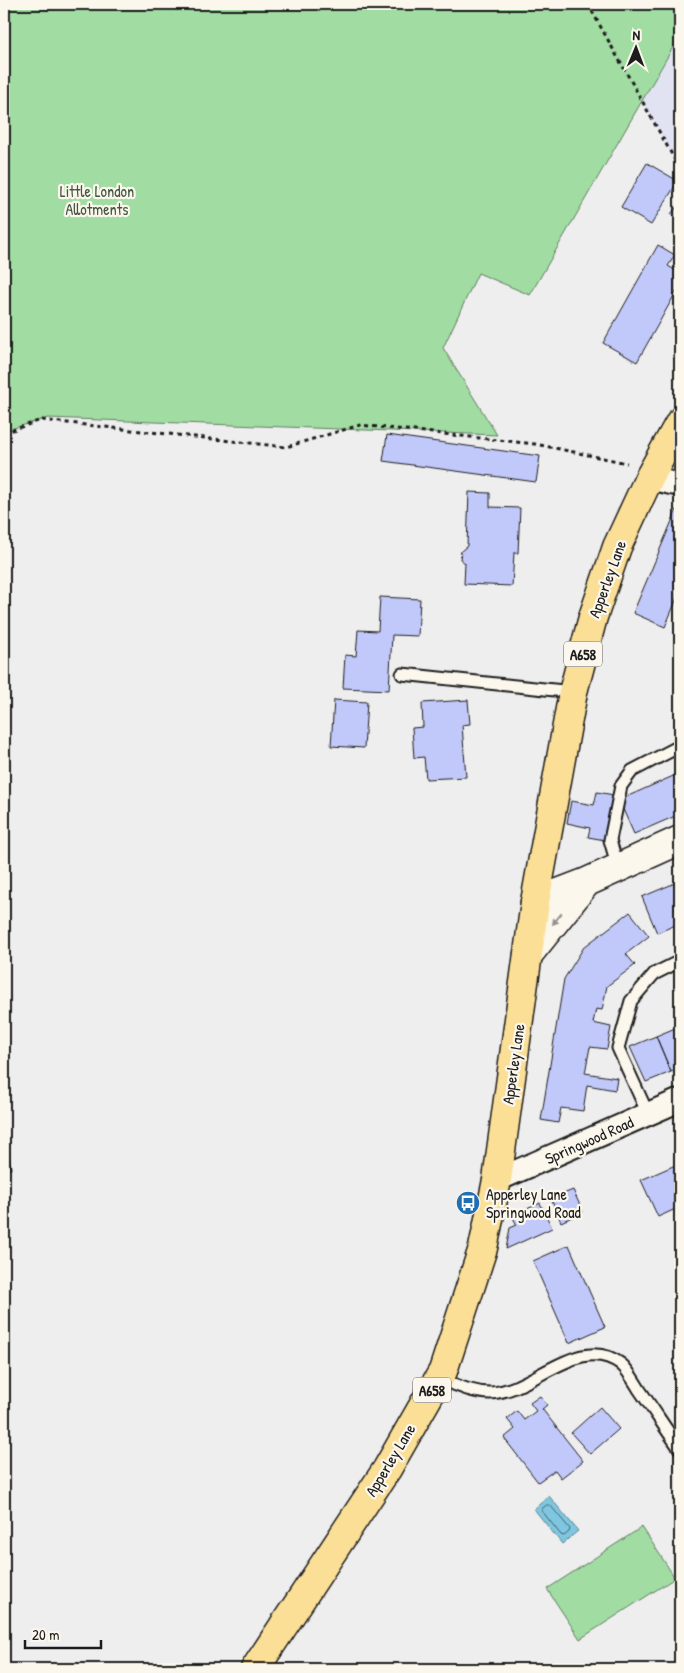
<svg xmlns="http://www.w3.org/2000/svg" width="684" height="1673" font-family="'Patrick Hand',sans-serif">
<rect width="100%" height="100%" fill="#efeeef"/>
<filter id="ink" filterUnits="userSpaceOnUse"><feTurbulence type="fractalNoise" baseFrequency=".02" numOctaves="2"/><feDisplacementMap in="SourceGraphic" scale="10" xChannelSelector="R" yChannelSelector="G"/><feConvolveMatrix kernelMatrix="1 2 1 2 8 2 1 2 1" color-interpolation-filters="sRGB"/></filter>
<g filter="url(#ink)">
<path fill="#e1e3f3" d="M680,35V169L642,101Z"/>
<path fill="#a1dca3" stroke="#5e7c60" d="M4,4H680V35L530,295L478,273L443,348L497,435L48,418L4,431Z
M642,1527L675,1578L580,1639L547,1589Z"/>
<path fill="#7fc7e0" stroke="#578392" d="M549,1496L578,1531L562,1544L534,1509Z"/>
<g fill="none" stroke-linecap="round" stroke-linejoin="round">
<path stroke="#44606a" stroke-width="1" d="M547,1505H550L570,1529L569,1532L564,1536L561,1535L542,1511V1509Z"/>
</g>
<path fill="#c1c9fb" stroke="#1c1c1c" d="M647,163L678,181L651,225L621,207Z
M680,203V222L671,214Z
M658,245L675,255L668,266L680,273V285L637,362L603,343Z
M387,435L540,456L536,482L383,461Z
M469,492L490,493V507L520,508L518,553H514L512,586L464,584L465,563L460,559L461,551L467,546Z
M680,502V591L665,627L633,613Z
M380,597L420,599L418,636L392,635L389,690L343,688L345,655L356,656L358,630L378,631Z
M334,700L367,702L364,748L331,746Z
M468,700L470,724L462,725L466,777L426,779L424,757L414,758L412,728L423,727L422,703Z
M680,773V814L634,834L622,807L626,797Z
M597,792L614,795L605,840L588,837L590,828L567,823L571,801L594,805Z
M675,883L680,894V906L675,908L680,923L657,933L642,897Z
M630,912L649,936L626,954L635,965L607,986L602,1010L596,1009L593,1023L611,1027L607,1049L590,1047L585,1073L617,1078L615,1090L587,1085L583,1111L561,1108L558,1123L541,1120L564,979L584,947Z
M680,1026V1068L671,1072L656,1036Z
M656,1036L671,1072L646,1082L630,1047Z
M4,1128L11,1169L4,1170Z
M680,1163V1207L658,1217L641,1180Z
M573,1190L583,1212L561,1222L551,1199Z
M540,1203L552,1228L506,1249L510,1228L517,1225L512,1216Z
M569,1245L605,1327L569,1343L533,1261Z
M540,1396L547,1405L542,1409L583,1461L561,1478L555,1470L538,1482L504,1438L515,1429L507,1419L517,1411L524,1420L536,1411L530,1403Z
M600,1407L619,1429L590,1454L571,1433Z"/>
<g fill="none" stroke-linecap="round" stroke-linejoin="round">
<g stroke="#1c1c1c" stroke-width="15">
<path id="lane" d="M402,674L573,692
M618,868L610,840L621,786L632,771L680,746
M648,1114L618,1048L631,1001L654,974L680,961
M438,1378C455,1384 471,1393 490,1393C533,1392 579,1332 621,1364C628,1370 634,1381 639,1389C653,1409 666,1429 680,1449"/>
</g>
<g stroke="#1c1c1c" stroke-width="26">
<path id="street" d="M649,478L680,485
M497,1180L680,1100"/>
</g>
<g stroke="#1c1c1c" stroke-width="31">
<path id="secondary" d="M535,902L587,882L680,840
M528,955L586,883"/>
</g>
<g stroke="#1c1c1c" stroke-width="31">
<path id="highway" d="M255,1669L387,1469L443,1371L483,1248L497,1180L535,902L573,692L593,617L617,547L649,478L680,422"/>
</g>
<path stroke="#1c1c1c" stroke-width="3" stroke-dasharray="4 4" stroke-linecap="butt" d="M588,4L680,169
M4,433L41,420L286,447L360,425L535,444L627,463"/>
<use href="#lane" stroke="#fbf7ec" stroke-width="11"/>
<use href="#street" stroke="#fbf7ec" stroke-width="22"/>
<use href="#secondary" stroke="#fbf7ec" stroke-width="28"/>
<use href="#highway" stroke="#fbdf96" stroke-width="28"/>
</g>
<defs><path id="oneway-solid" d="M-6-.8H1V-3.2L6.5 0L1 3.2V.8H-6Z" transform="scale(1.25)"/></defs>
<use fill="#97948e" href="#oneway-solid" transform="translate(557 919) rotate(129)"/>
</g>
<defs>
<g id="bus-disc" transform="scale(1.25)"><circle r="9.5" fill="#1f6fb2" stroke="#fbf7ec"/><path d="M-5-6H5V4H4V6H2V4H-2V6H-4V4H-5ZM-3.5-4V0h7V-4ZM-3.5 1.2v1.5H-2V1.2ZM2 1.2v1.5H3.5V1.2Z" fill="#fff"/></g>
</defs>
<g fill-rule="evenodd">
<use href="#bus-disc" x="468" y="1203"/>
</g>
<g text-anchor="middle" dominant-baseline="central" stroke-width="4.5" stroke-linejoin="round" paint-order="stroke">
<g fill="#fbf7ec" stroke="#5f5e5a" stroke-width="1">
<rect x="564" y="641.5" width="38" height="25" rx="4"/>
<rect x="413" y="1377.5" width="38" height="25" rx="4"/>
</g>
<g font-size="15" font-weight="bold" fill="#1c1c1c">
<text x="583" y="654">A658</text>
<text x="432" y="1390">A658</text>
</g>
<g font-size="16" fill="#445644" stroke="#fbf7ec">
<text x="97" y="191">Little London<tspan x="97" dy="18">Allotments</tspan></text>
</g>
<g font-size="16" fill="#1c1c1c" stroke="#fbf7ec">
<text transform="translate(607 579) rotate(-70)">Apperley Lane</text>
<text transform="translate(513 1064) rotate(-82)">Apperley Lane</text>
<text transform="translate(589 1140) rotate(-24)">Springwood Road</text>
<text transform="translate(390 1460) rotate(-59)">Apperley Lane</text>
</g>
<g font-size="16" fill="#1c1c1c" stroke="#fbf7ec" text-anchor="start">
<text x="486" y="1194">Apperley Lane<tspan x="486" dy="18">Springwood Road</tspan></text>
</g>
</g>
<rect width="684" height="1673" fill="none" stroke="#fbf7ec" stroke-width="20"/>
<rect x="10" y="10" width="664" height="1653" fill="none" stroke="#1c1c1c" stroke-width="2" filter="url(#ink)"/>
<g transform="translate(636 48) rotate(1)" stroke="#fbf7ec" stroke-width="4" paint-order="stroke">
<path d="M0-4L9 19L0 12L-9 19Z" fill="#1c1c1c"/>
<text y="-8" font-size="14" font-weight="bold" text-anchor="middle" fill="#1c1c1c">N</text>
</g>
<path d="M25 1640v8h76v-8" fill="none" stroke="#1c1c1c" stroke-width="2.5"/>
<text x="32" y="1640" font-size="15" fill="#1c1c1c" stroke="#fbf7ec" stroke-width="4" paint-order="stroke">20 m</text>
</svg>
